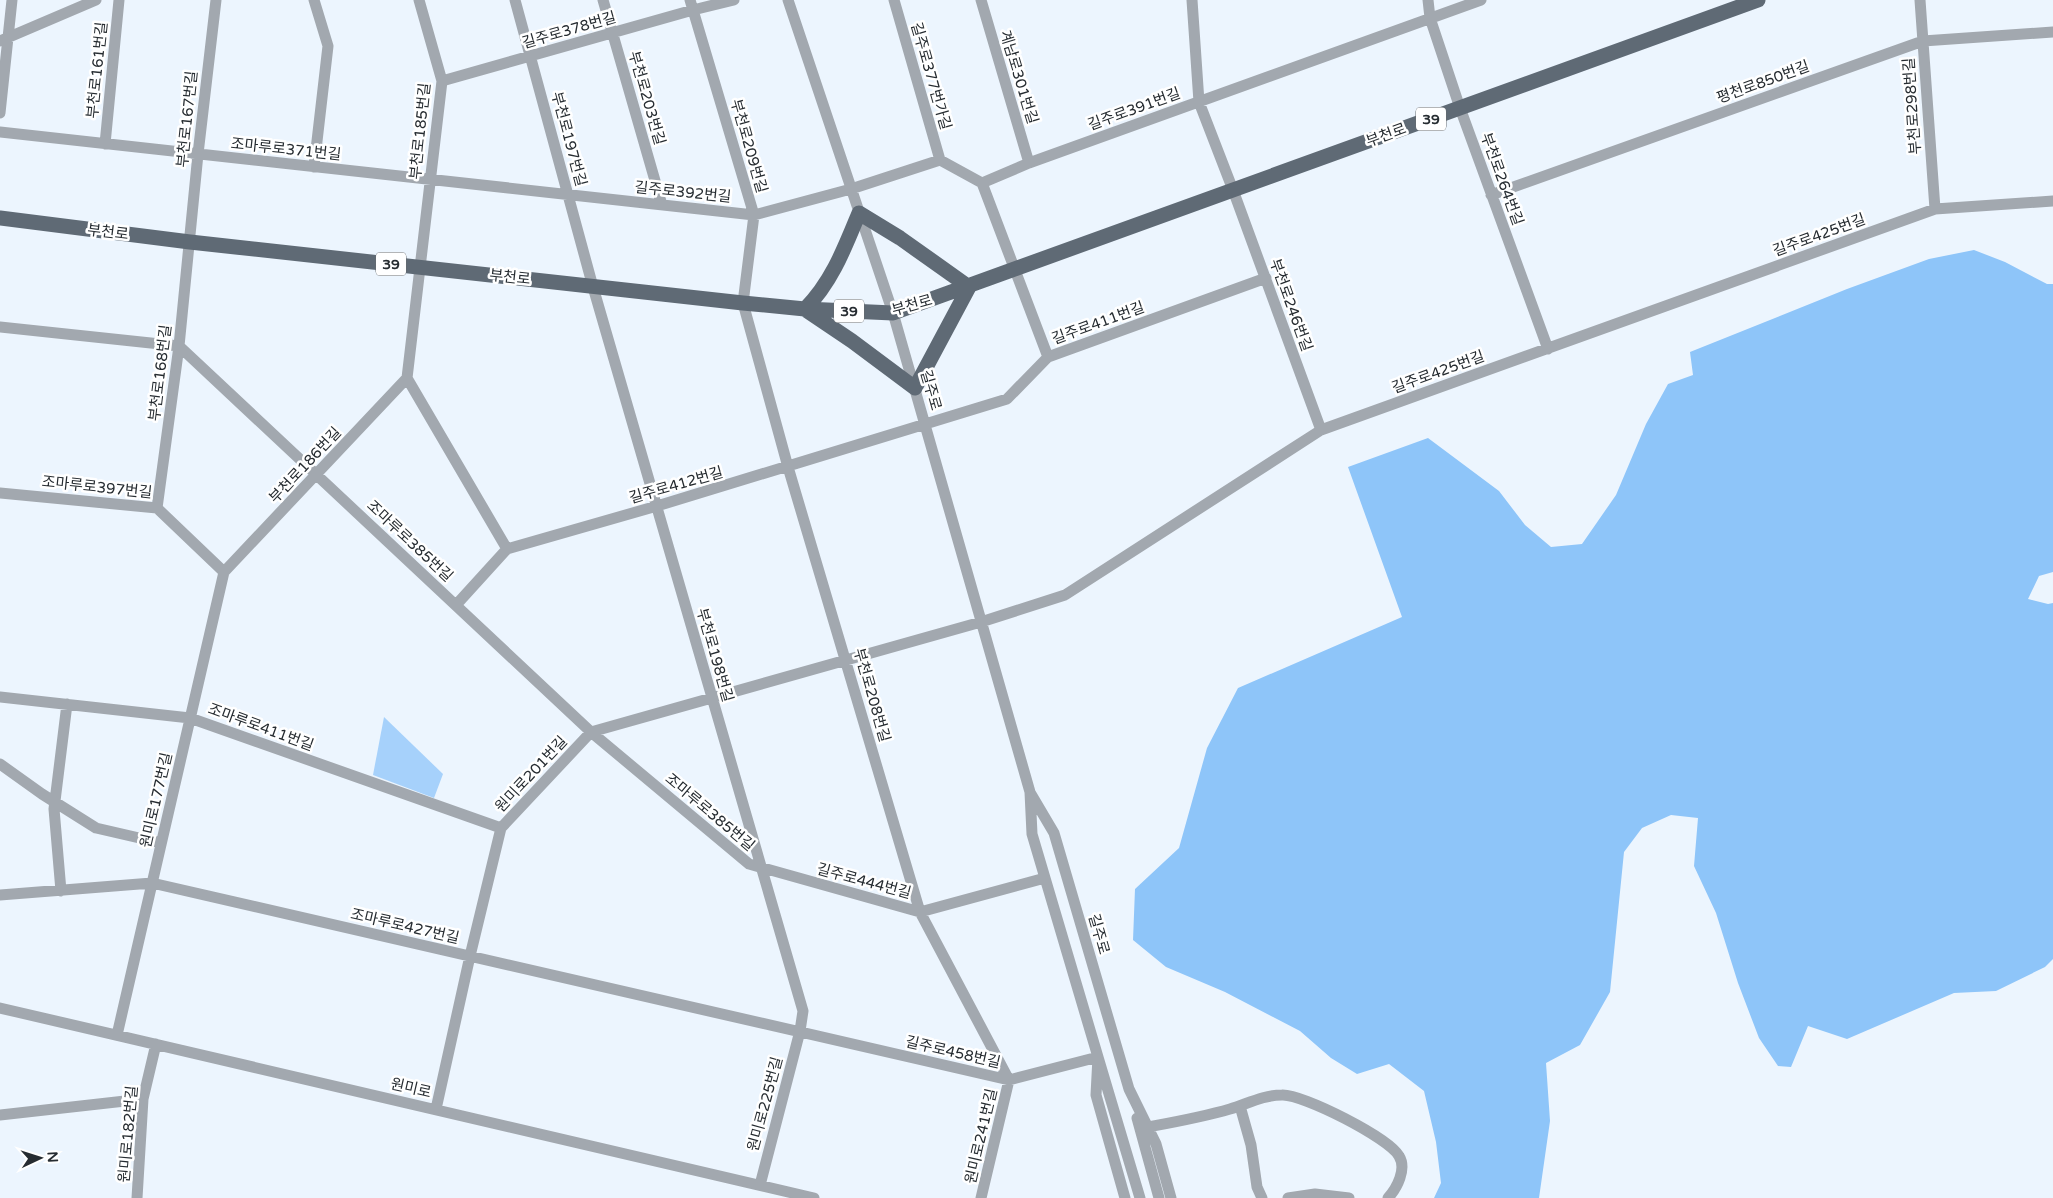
<svg xmlns="http://www.w3.org/2000/svg" width="2053" height="1198" font-family="'Varela Round','Noto Sans KR',sans-serif">
<rect width="100%" height="100%" fill="#ecf5fe"/>
<path fill="#a6d1fb" d="M384,717L443,774L434,798L373,775Z"/>
<path fill="#8ec5f9" d="M1974,250L2005,262L2047,284H2053V572L2039,576L2028,599L2048,604L2053,603V959L2045,967L1996,991L1954,993L1847,1039L1808,1026L1791,1067L1778,1066L1759,1038L1738,983L1716,913L1694,866L1698,818L1671,815L1642,828L1624,852L1610,992L1580,1045L1546,1063L1550,1121L1539,1198H1434L1441,1183L1436,1142L1424,1091L1389,1064L1357,1074L1331,1058L1300,1031L1225,992L1166,967L1133,940L1135,889L1179,848L1207,748L1238,688L1402,617L1348,467L1428,438L1499,491L1525,525L1551,547L1582,544L1616,495L1646,424L1668,384L1693,375L1690,352L1847,289L1929,259Z"/>
<g fill="none" stroke-linecap="round" stroke-linejoin="round">
<path stroke="#a2a8af" stroke-width="11" d="M515,0L593,287L803,1011L800,1031L760,1185
M603,0L662,205
M690,0L754,215L743,303L788,467L920,912L1009,1080L981,1198
M788,0L893,313L1030,792L1032,834L1098,1057L1096,1095L1125,1198
M894,0L940,160
M981,0L1029,163
M1192,0L1199,102L1233,190L1321,430
M1428,0L1430,18L1460,108L1548,349
M1920,0L1935,209
M0,41L96,0
M442,81L693,10L734,0
M0,113L12,0
M0,132L754,215L851,189L940,160L982,183
M105,144L119,0
M314,167L328,46L314,0
M982,183L1029,163L1481,0
M982,183L1048,357
M1491,195L1923,41L2053,32
M0,327L179,346L591,732L749,864L920,912L1045,878
M407,378L507,549
M0,493L157,508L224,572
M157,508L179,346L198,154L216,0
M224,572L407,378L442,81L419,0
M456,605L507,549L657,506L1007,399L1048,357L1266,278
M0,697L190,718L501,828
M0,764L42,794L96,828L161,843
M1031,794L1054,833L1129,1089L1156,1144L1171,1198
M61,891L54,809L67,704
M0,895L152,883L1009,1080L1098,1057L1140,1198
M0,1008L814,1198
M117,1035L224,572
M1240,1106L1251,1145L1257,1187L1262,1198
M436,1109L470,956L501,828L591,732L981,622L1065,595L1321,430L1935,209L2053,201
M0,1115L143,1099
M1137,1118L1159,1198
M1148,1127C1175,1122 1203,1117 1230,1109C1247,1104 1263,1095 1282,1095C1303,1094 1389,1138 1399,1156C1407,1169 1397,1188 1388,1198
M137,1198L143,1099L156,1044
M1288,1198L1315,1194L1349,1198"/>
<path stroke="#5f6a75" stroke-width="15" d="M0,218L190,242L743,303L805,309L893,313L1758,0
M805,309C832,282 845,247 859,213L900,238L969,287
M806,310L852,341L915,388L969,287"/>
</g>
<g text-anchor="middle" dominant-baseline="central" stroke-width="5" stroke-linejoin="round" paint-order="stroke">
<g fill="#fff" stroke="#676b6f" stroke-width="1">
<rect x="1416" y="107.5" width="30" height="23" rx="4"/>
<rect x="376" y="252.5" width="30" height="23" rx="4"/>
<rect x="834" y="299.5" width="30" height="23" rx="4"/>
</g>
<g font-size="14" font-weight="bold" fill="#262c31">
<text x="1431" y="119">39</text>
<text x="391" y="264">39</text>
<text x="849" y="311">39</text>
</g>
<g font-size="15" fill="#262c31" stroke="#fff">
<text transform="translate(569 30) rotate(-16)">길주로378번길</text>
<text transform="translate(97 70) rotate(-84)">부천로161번길</text>
<text transform="translate(931 76) rotate(74)">길주로377번가길</text>
<text transform="translate(1019 77) rotate(73)">계남로301번길</text>
<text transform="translate(1763 82) rotate(-20)">평천로850번길</text>
<text transform="translate(647 98) rotate(74)">부천로203번길</text>
<text transform="translate(1912 106) rotate(-94)">부천로298번길</text>
<text transform="translate(1134 109) rotate(-20)">길주로391번길</text>
<text transform="translate(187 119) rotate(-84)">부천로167번길</text>
<text transform="translate(420 131) rotate(-84)">부천로185번길</text>
<text transform="translate(1386 135) rotate(-20)">부천로</text>
<text transform="translate(569 139) rotate(75)">부천로197번길</text>
<text transform="translate(749 146) rotate(74)">부천로209번길</text>
<text transform="translate(286 149) rotate(6)">조마루로371번길</text>
<text transform="translate(1502 179) rotate(70)">부천로264번길</text>
<text transform="translate(683 192) rotate(6)">길주로392번길</text>
<text transform="translate(108 232) rotate(7)">부천로</text>
<text transform="translate(1819 235) rotate(-20)">길주로425번길</text>
<text transform="translate(510 277) rotate(6)">부천로</text>
<text transform="translate(912 305) rotate(-16)">부천로</text>
<text transform="translate(1291 305) rotate(70)">부천로246번길</text>
<text transform="translate(1098 323) rotate(-20)">길주로411번길</text>
<text transform="translate(1438 372) rotate(-20)">길주로425번길</text>
<text transform="translate(160 373) rotate(-83)">부천로168번길</text>
<text transform="translate(931 390) rotate(74)">길주로</text>
<text transform="translate(305 465) rotate(-47)">부천로186번길</text>
<text transform="translate(676 485) rotate(-16)">길주로412번길</text>
<text transform="translate(97 487) rotate(6)">조마루로397번길</text>
<text transform="translate(410 541) rotate(43)">조마루로385번길</text>
<text transform="translate(715 655) rotate(74)">부천로198번길</text>
<text transform="translate(872 695) rotate(74)">부천로208번길</text>
<text transform="translate(261 727) rotate(20)">조마루로411번길</text>
<text transform="translate(531 774) rotate(-47)">원미로201번길</text>
<text transform="translate(156 800) rotate(-77)">원미로177번길</text>
<text transform="translate(710 812) rotate(40)">조마루로385번길</text>
<text transform="translate(864 881) rotate(15)">길주로444번길</text>
<text transform="translate(405 926) rotate(13)">조마루로427번길</text>
<text transform="translate(1099 934) rotate(74)">길주로</text>
<text transform="translate(953 1052) rotate(13)">길주로458번길</text>
<text transform="translate(411 1088) rotate(13)">원미로</text>
<text transform="translate(765 1104) rotate(-75)">원미로225번길</text>
<text transform="translate(128 1134) rotate(-85)">원미로182번길</text>
<text transform="translate(981 1136) rotate(-77)">원미로241번길</text>
</g>
</g>
<g transform="translate(40 1158) rotate(86)" stroke="#ffffff" stroke-width="4" paint-order="stroke">
<path d="M0-4L9 19L0 12L-9 19Z" fill="#262c31"/>
<text y="-8" font-size="14" font-weight="bold" text-anchor="middle" fill="#262c31">N</text>
</g>
</svg>
